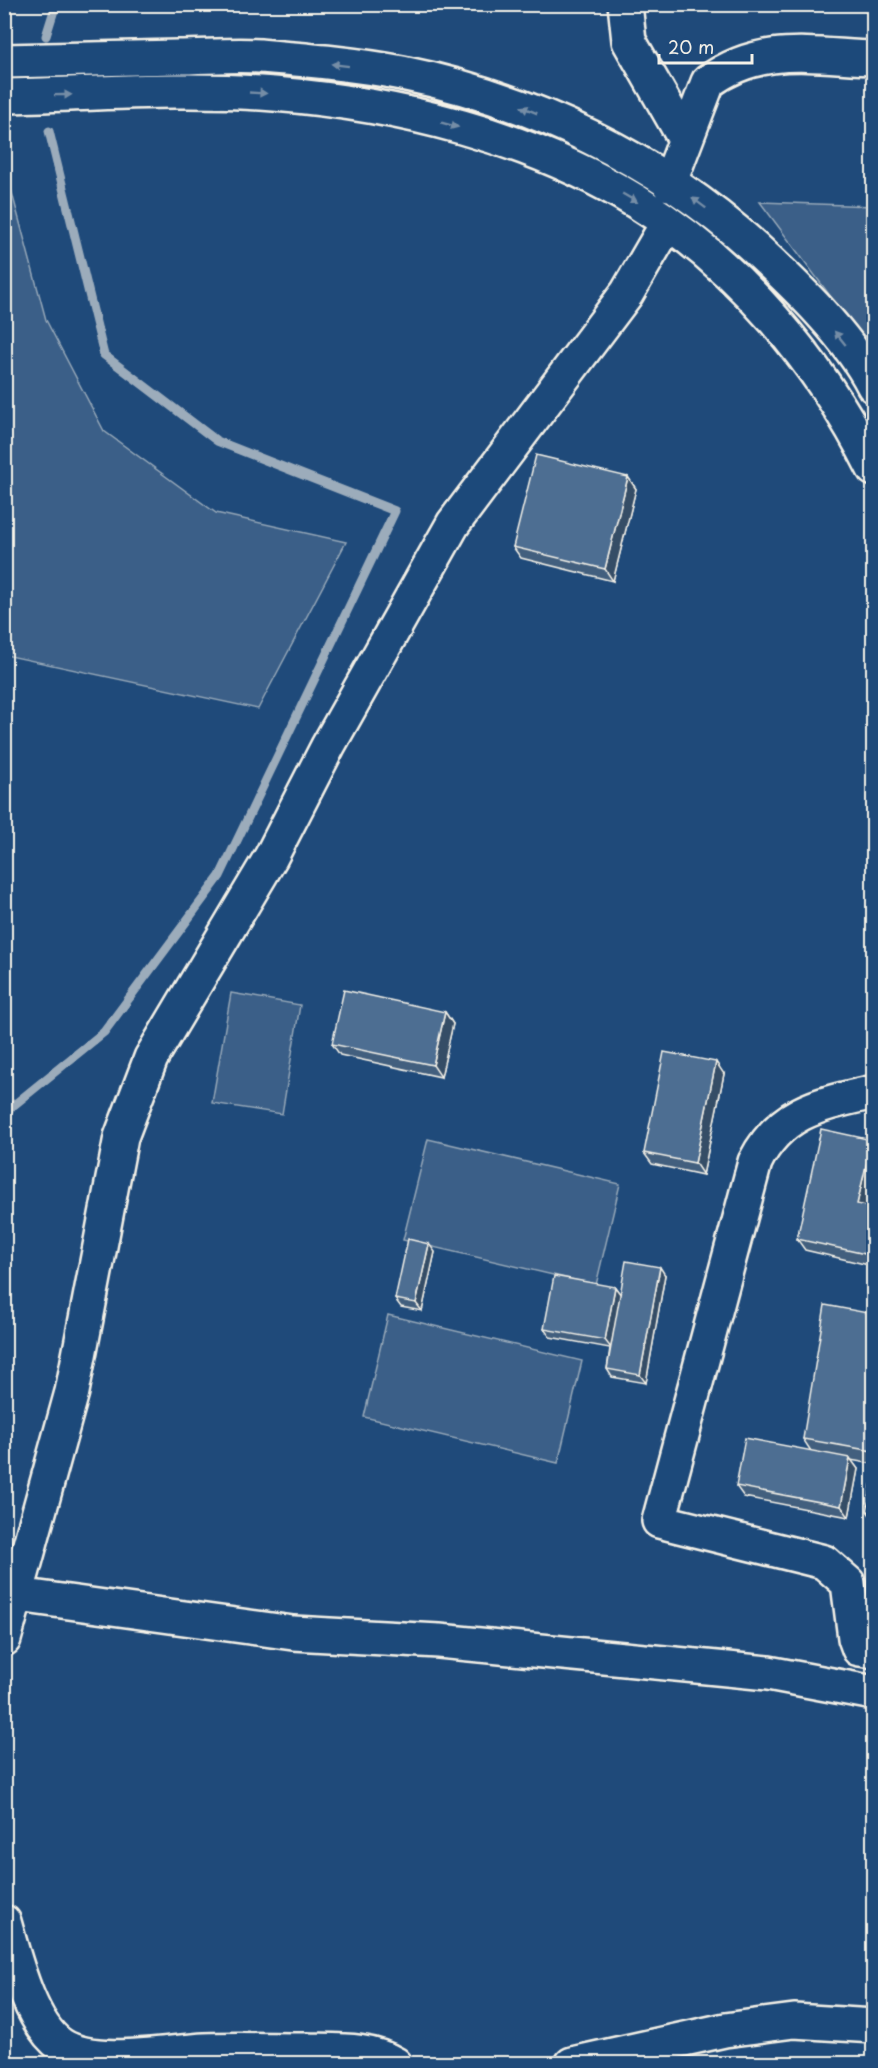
<svg xmlns="http://www.w3.org/2000/svg" width="878" height="2068" font-family="'Playpen Sans',sans-serif">
<rect width="100%" height="100%" fill="#1f4a7a"/>
<filter id="ink" filterUnits="userSpaceOnUse"><feTurbulence type="fractalNoise" baseFrequency=".0167" numOctaves="2"/><feDisplacementMap in="SourceGraphic" scale="12" xChannelSelector="R" yChannelSelector="G"/><feConvolveMatrix kernelMatrix="1 2 1 2 8 2 1 2 1" color-interpolation-filters="sRGB"/></filter>
<g filter="url(#ink)">
<path fill="#3a5f88" stroke="#97a8b8" stroke-width="1.5" d="M4,163L46,320L104,431L216,513L346,542L258,709L5,655Z
M760,202L873,206V353Z
M231,993L300,1005L282,1114L212,1103Z
M428,1139L620,1184L596,1285L403,1240Z
M388,1315L582,1361L558,1463L364,1417Z"/>
<g fill="none" stroke-linecap="round" stroke-linejoin="round">
<path stroke="#9cacbb" stroke-width="9" d="M46,36L56,4
M4,1109H9L104,1032L220,876L395,511L217,441L104,355L49,131"/>
<g stroke="#f4f1e8" stroke-width="38">
<path id="minor" d="M625,4L629,41L685,139
M4,61C62,60 119,58 177,57C204,57 233,54 260,56C307,60 356,64 402,73C531,99 657,159 755,248C796,286 848,335 874,386
M4,96C94,94 185,87 274,94C398,104 530,136 637,202C739,265 821,363 874,469
M669,184L708,82C760,43 813,56 874,58
M874,1092C822,1104 781,1110 755,1162L659,1521L824,1562L848,1583L855,1638L859,1649L874,1651
M18,1595L293,1633L439,1641L768,1673L874,1693
M4,1639L72,1392L121,1137L151,1058L271,857L328,746L453,524L627,293L667,224
M4,1922C14,1957 30,2024 61,2045C95,2067 166,2052 205,2050C239,2049 272,2050 306,2050C334,2051 370,2048 395,2064
M572,2064L725,2030L794,2021L874,2026"/>
</g>
<path stroke="#f4f1e8" stroke-width="4" stroke-dasharray="4.5 4.5" stroke-linecap="butt" d="M4,26L10,4"/>
<use href="#minor" stroke="#1f4a7a" stroke-width="33"/>
</g>
<path fill="#425f7e" stroke="#f4f1e8" stroke-width="1.5" d="M628,477L636,489L613,581L521,558L513,547Z
M445,1012L453,1024L441,1077L340,1055L332,1044Z
M724,1074L703,1175L652,1164L644,1153Z
M873,1179L867,1207L873,1208V1266L805,1250L797,1239Z
M435,1252L422,1311L401,1307L395,1299Z
M665,1275L646,1383L612,1377L607,1369L610,1348L550,1337L544,1329L615,1287L620,1294Z
M873,1314V1464L851,1460L858,1469L849,1517L744,1497L736,1486L811,1451L803,1439Z
M873,1476V1519L867,1511Z"/>
<path fill="#364d66" stroke="#f4f1e8" stroke-width="1.5" d="M628,477L636,489L613,581L605,569Z
M445,1012L453,1024L441,1077L433,1065Z
M716,1062L724,1074L703,1175L695,1163Z
M872,1140L873,1143V1179L865,1216L857,1204Z
M873,1239V1260L870,1255Z
M429,1244L435,1252L422,1311L416,1303Z
M660,1267L665,1275L646,1383L640,1375Z
M615,1287L621,1295L611,1348L605,1340Z
M850,1458L858,1469L849,1517L841,1506Z"/>
<path fill="#4d6e92" stroke="#f4f1e8" stroke-width="1.5" d="M536,455L628,477L605,569L513,547Z
M344,990L445,1012L433,1065L332,1044Z
M664,1052L716,1062L695,1163L644,1153Z
M821,1129L872,1140L857,1204L873,1208V1239L870,1255L797,1239Z
M408,1239L429,1244L416,1303L395,1299Z
M626,1261L660,1267L640,1375L607,1369Z
M554,1276L615,1287L605,1340L544,1329Z
M825,1305L873,1314V1451L803,1439Z
M745,1438L850,1458L841,1506L736,1486Z
M873,1476V1512L867,1511Z"/>
<defs><path id="oneway-solid" d="M-6-.8H1V-3.2L6.5 0L1 3.2V.8H-6Z" transform="scale(1.5)"/></defs>
<g fill="#748da6">
<use href="#oneway-solid" transform="translate(340 65) rotate(-173)"/>
<use href="#oneway-solid" transform="translate(258 93) rotate(3)"/>
<use href="#oneway-solid" transform="translate(63 95) rotate(-1)"/>
<use href="#oneway-solid" transform="translate(529 110) rotate(-158)"/>
<use href="#oneway-solid" transform="translate(450 125) rotate(15)"/>
<use href="#oneway-solid" transform="translate(630 198) rotate(30)"/>
<use href="#oneway-solid" transform="translate(699 203) rotate(-143)"/>
<use href="#oneway-solid" transform="translate(840 338) rotate(-129)"/>
</g>
</g>
<rect width="878" height="2068" fill="none" stroke="#1f4a7a" stroke-width="24"/>
<rect x="12" y="12" width="854" height="2044" fill="none" stroke="#f4f1e8" stroke-width="2" filter="url(#ink)"/>
<path d="M659 54v9h93v-9" fill="none" stroke="#f4f1e8" stroke-width="3"/>
<text x="668" y="54" font-size="18" fill="#f4f1e8" stroke="#1f4a7a" stroke-width="4.5" paint-order="stroke">20 m</text>
</svg>
